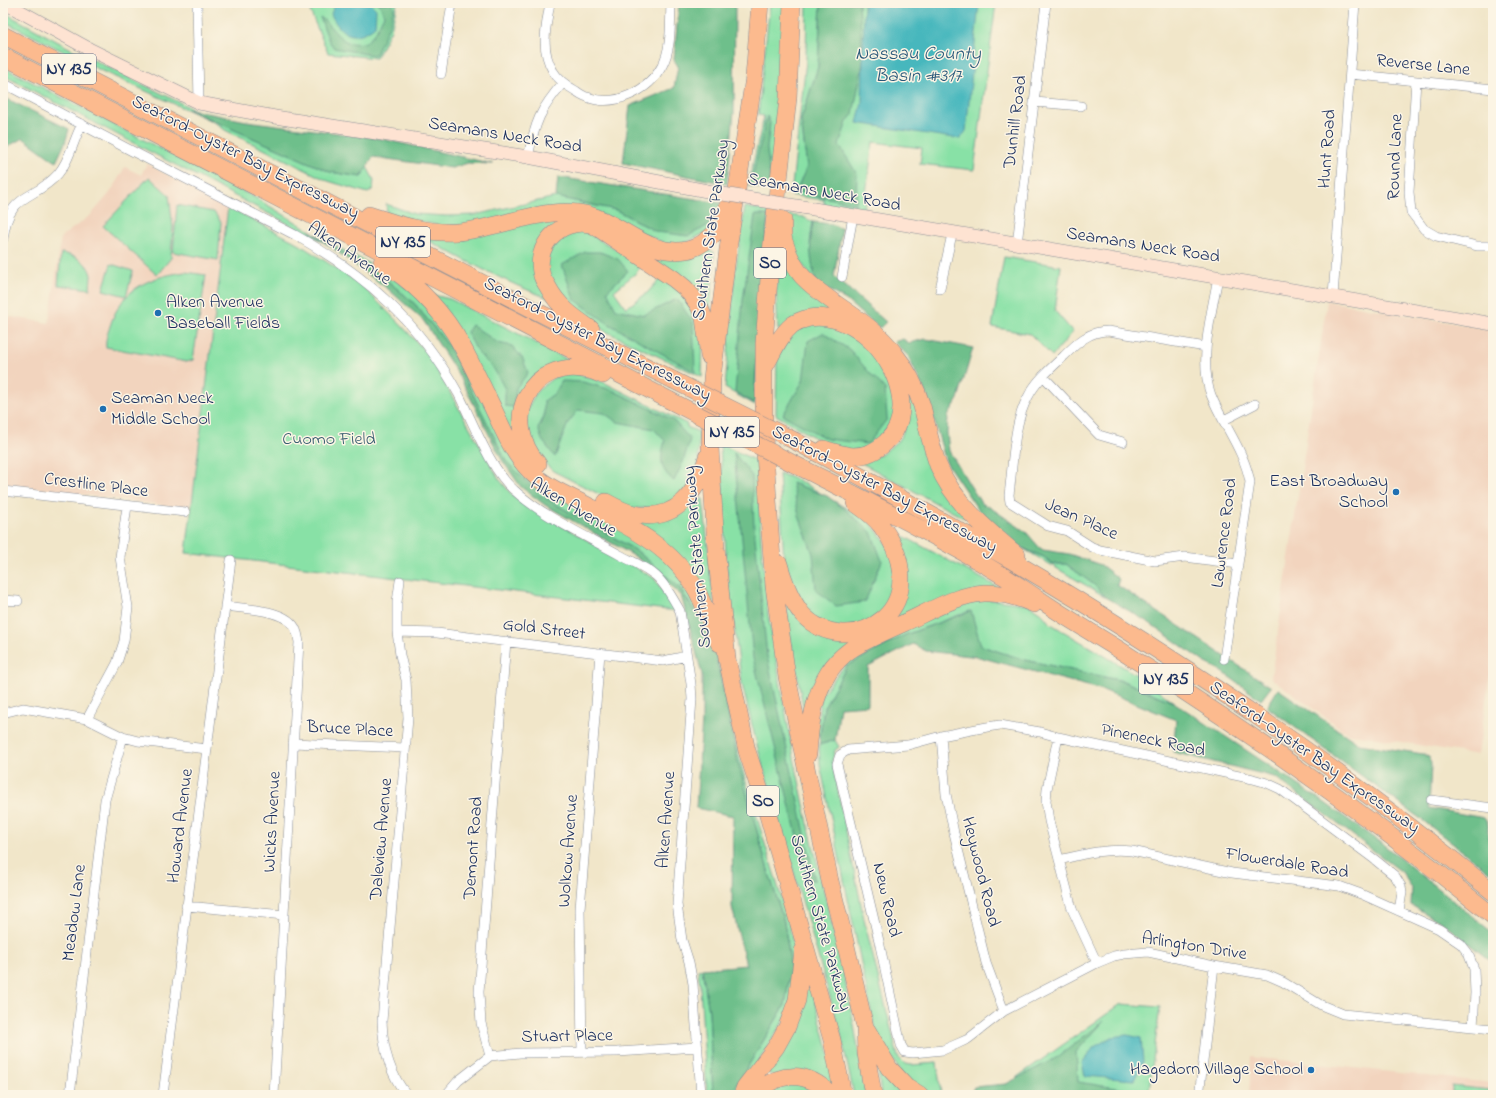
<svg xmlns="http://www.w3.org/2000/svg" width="1496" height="1098" font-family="'Indie Flower',sans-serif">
<rect width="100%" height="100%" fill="#fcf5e5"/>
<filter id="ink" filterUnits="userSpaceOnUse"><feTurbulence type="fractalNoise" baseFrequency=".025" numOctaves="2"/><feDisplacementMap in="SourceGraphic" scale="8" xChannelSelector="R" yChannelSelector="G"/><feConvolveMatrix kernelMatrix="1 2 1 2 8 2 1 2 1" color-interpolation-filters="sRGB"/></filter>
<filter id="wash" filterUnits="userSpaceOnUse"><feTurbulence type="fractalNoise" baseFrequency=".012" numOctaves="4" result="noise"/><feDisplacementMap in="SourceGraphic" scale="16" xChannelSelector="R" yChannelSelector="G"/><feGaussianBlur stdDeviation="0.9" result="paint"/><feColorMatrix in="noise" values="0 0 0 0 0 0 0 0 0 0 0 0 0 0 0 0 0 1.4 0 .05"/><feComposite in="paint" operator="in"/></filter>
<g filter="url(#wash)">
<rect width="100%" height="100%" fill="#f1e6c9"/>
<path fill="#f2d4be" d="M147,164L228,207L191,509L3,484V334L6,316L49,323L61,237L91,215L110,193L125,167L141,175Z
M1327,301L1493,330V654L1478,755L1347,733L1271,678Z
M1251,1057L1493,1083V1095H1249Z"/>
<path fill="#88e1a6" stroke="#528882" d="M319,3H397L391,30L376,58L328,53L310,11L317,7Z
M770,3H787L771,190L748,186L764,116L758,115Z
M807,3H821L818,67L801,120L807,167L796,191L824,198L839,3H996L974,170L920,164L922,148L873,142L863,215L824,208V200L791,195L806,61Z
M3,12L73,50L197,111L190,110L330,172L361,177L367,167L374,180L373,189L368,193L328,181L225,130L216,123L102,71L5,22L3,21Z
M3,67L256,198L334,245L377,268L416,294L454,343L516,465L640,539L671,562L700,603L714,640L733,731L744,775L789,923L795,954L791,1009L738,1095H733L736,1086L785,1005L791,967L784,922L765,860L738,762L716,657L708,633L680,588L637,551L540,495L507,463L449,346L414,303L383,277L315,235L327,244L3,75Z
M149,177L169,195L173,227L171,258L157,275L103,226Z
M556,197L616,210L657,232L721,203L715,228L675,248L603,215L445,227L387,214L386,204L415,214L446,216L474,215Z
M177,205L214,212L221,222L218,260L173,252Z
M228,207L294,241L359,283L398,322L428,354L499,479L513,496L532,509L654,578L676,611L186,553Z
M745,207L769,211L760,312L755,405L725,388L735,272Z
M789,215L803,217L813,222L810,243L816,283L791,249Z
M564,216L538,252L553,300C504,282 458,257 413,232Z
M582,230L637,261L640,266L637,272L614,291L626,308L647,293L659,280L670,281L680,288L703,331L702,377L605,331L576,311L554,289L545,269L547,251L558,236Z
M705,249L714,252L710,314L654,260L659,255Z
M781,250L846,315L778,330L776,291Z
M61,253C74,255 88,261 91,275C91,280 90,285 90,289L58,285Z
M1004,257L1061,266L1055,311L1073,332L1052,356L1030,334L992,327Z
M111,264L133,271L126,296L103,290Z
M185,272L206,275L193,360L187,362L106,347C105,339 108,333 110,326C122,288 149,277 185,272Z
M433,295L450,299L552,351L575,364L533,377L516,432L511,434Z
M810,321L838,324L878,354L898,411L875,446L852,453L826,444L776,415L777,354L785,340Z
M572,372L603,382L687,424V427L699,432L698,468L689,491L671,506L629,509L553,471L535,454L526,433L527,409L537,391L553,378Z
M903,377L966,517H962L854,459L881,455L901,438L908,414Z
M720,444L757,461L761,539L768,614L792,748L808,824L844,975L855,1031L866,1095H854L841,1035L757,745L742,684L727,574Z
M779,473L798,480L870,522L887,544L898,571L893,600L872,623L845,630L818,623L803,608L784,561Z
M696,499H703L715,612L638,528L639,520Z
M894,531L1007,592L887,625L897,608Z
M1022,548L1044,557L1053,564H1066L1093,584L1106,597Z
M785,595L791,605L856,641L807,712H804L789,629Z
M976,598L1028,604L1041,613L1051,624L1135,674L1175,703L1123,681L1025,660L981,646L970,611L905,635L847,666L824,707L820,735L816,734L821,695L858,649Z
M835,740L839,747L835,750L832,762L865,924L898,1057L905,1064L911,1065L937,1063L941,1094L950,1095H931L906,1081L875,1030L820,764L819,745Z
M702,969L709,1011L713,1095H707L700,986L698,970Z
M806,982H810L839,1090L774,1076L768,1073L765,1069Z
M1121,1004L1160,1007L1149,1090H1014L1017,1077Z
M877,1061L914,1095H881Z
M798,1082L822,1095H766L775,1087Z
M1452,1086L1490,1090L1493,1092V1095H1452Z"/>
<path fill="#6ebf8b" stroke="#447774" d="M379,3H391L394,7L390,24L376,54L372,55L334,48L329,41L320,17C331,24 337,39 350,43C354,44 362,43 366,43L376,31L384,15Z
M679,3H735L734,112L727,184L623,163L630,106L674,88L678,66L674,60Z
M821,3H859L863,63L853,114L847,122L839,145L857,174L856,204L796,191L807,167L801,120L818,67Z
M3,97L69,129L65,143L56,162L23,138L3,149Z
M187,109L246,121L382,139L493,164L468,163L452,168L373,157L361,177L330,172Z
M767,116L770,123L767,148L771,190L748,186L754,170Z
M558,177L721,203L711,224L688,236L657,232L616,210L556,197Z
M755,215H768L760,291L754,403L735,392L743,300Z
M813,222L832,224L842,229L834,276L886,322L880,328L862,314L846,300L816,283C810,258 809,246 813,222Z
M309,231L383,277L414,303L449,346L506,461L540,495L637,551L680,588L708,633L716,657L738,762L765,860L784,922L791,967L785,1005L736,1086L733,1095H713L709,1011L702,969L746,965L732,907L733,816L696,808L702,720V674L681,595L636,557L545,505L521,487L502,460L460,377L423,320L388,289Z
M585,252H600L618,259L628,271L607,291L616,309L644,315L677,299L693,322L695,372L609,324L574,299L562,265Z
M472,325L498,343L512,346L523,359L528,373L516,388L514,407L505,406V389L494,369L478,353L467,332Z
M823,333L850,350L867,370L885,389L887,419L868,444L827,439L783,415L803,381L808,341Z
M903,339L909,343L926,339L973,348L958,399L948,416L947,433L949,451L981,503L991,508L1026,532L1039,547L1043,550L1069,554L1101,565L1119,579L1117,585L1271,687L1261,700L1220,670L1204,662L1151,624L1106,597L1093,584L1066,564H1053L1044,557L1022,548L977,508L946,462L928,399L908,356L894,342Z
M562,381L583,382L612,390L673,420L690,439L683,462L674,481C659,469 660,458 665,441L654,429L617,422L604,413L578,410L568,423L555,457L542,440L538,428L544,417V401L555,393Z
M734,453L752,476L754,528L767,656L815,880H808L753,658Z
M792,483L827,496L846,510L871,532L882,561L865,602L836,606L816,590L813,554L799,516Z
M971,611L981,646L1025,660L1123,681L1175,703L1318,798L1385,846L1493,933V963L1444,924L1411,905L1412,888L1402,872L1275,777L1173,752L1176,720L1103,690L979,657L926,651L913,644L868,667V705L840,707L835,740L819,745L824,707L847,666L905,635Z
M1278,689L1359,744L1423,754L1430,758L1431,765L1429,808L1484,818L1488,824V837L1493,842V875L1421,819L1267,707Z
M1104,1021L1076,1052L1078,1082L1160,1095H970L974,1087L1006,1084L1058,1057Z"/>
<path fill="#47b7bd" stroke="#31738e" d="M335,3H370L376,9L375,26C355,42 341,36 331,14Z
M864,3H979L966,131L960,139L857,123L862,103Z
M1127,1035L1141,1038L1143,1062L1134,1080L1085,1076L1082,1063L1094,1047L1112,1037Z"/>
</g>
<g filter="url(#ink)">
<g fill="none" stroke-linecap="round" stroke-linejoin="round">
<g stroke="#868a94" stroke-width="10">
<path id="street" d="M197,3L199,103
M550,3C546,26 540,50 553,71C558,80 567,86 576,91C579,93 583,96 587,97C614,108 649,91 662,66C672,48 670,23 671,3
M441,74L452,3
M1350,74L1493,89
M1416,81L1409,192L1411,212L1424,229L1436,236L1477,246H1493
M3,83L132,151L295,235C366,275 419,322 458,393C473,422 490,469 514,490C542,516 586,536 620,555C631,561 646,567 656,576C665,584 674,600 680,611L691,684L692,699L677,904L682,940L689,962L693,984L701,1095
M1035,102L1081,106
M528,157C535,123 540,109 563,83
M3,239C9,191 33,202 58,174C70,160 73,141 82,124
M1017,244L1046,3
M842,277L853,216
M1218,277C1212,312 1198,361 1211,395C1223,425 1244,450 1250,482L1224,659
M940,289L952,234
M1333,296L1355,3
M1206,347L1108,331C1089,331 1077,343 1064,356C1051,368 1036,381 1028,397C1013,423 1013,466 1009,495L1010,502L1048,526L1067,531L1092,547L1100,550L1155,561L1185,557L1238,564
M1043,376L1099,435L1123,442
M1224,420L1255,404
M3,491L185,512
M400,581L397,602V632L400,655L406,680L408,718L382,1021C383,1049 389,1074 407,1095
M3,600L18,601
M225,606C244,609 288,609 296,630C298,634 298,638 299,642L274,1095
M397,632L437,633L663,661L687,656
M3,713L23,708L87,719L123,737L138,741L207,749
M87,719L117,663L124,641L128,607L120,557L127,506
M941,736L946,794L954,833L986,963L1004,1011
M1058,737L1047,789L1046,801L1049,821L1072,909L1097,963
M293,743L405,748
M1431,800L1493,808
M1059,860C1084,854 1107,848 1132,851L1232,873L1339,886L1361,894L1439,929L1461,944L1468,953L1474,969L1475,993L1473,1027
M186,906L284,915
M1399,911L1402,892L1401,886L1395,876L1374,859L1280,789L1267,783L1253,779L1058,737L1040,732L1000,725L987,727L941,736L908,745L848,750L840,755L837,764L879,941L901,1045L905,1052L913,1053L943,1050L957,1044L968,1039L1004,1011L1097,963L1114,956L1124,954L1148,952L1214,966L1267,975L1283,982L1321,1005L1343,1014L1493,1029
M582,1052L580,909L600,653
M490,1056L481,1023L479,992L506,641
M1200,1088L1214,966
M70,1095L105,800L123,737
M163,1095L231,560
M446,1095L458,1081L490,1056L520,1053L617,1052L698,1047"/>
</g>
<g stroke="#868a94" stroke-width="14">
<path id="secondary" d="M5,3L89,49L199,103L275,117L528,157L723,194
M802,207C1032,247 1263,284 1493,324"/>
</g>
<g stroke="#868a94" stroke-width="18">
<path id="highway" d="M760,3L754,77L728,249L712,378L710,447L716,548L727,659L747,751L767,812L832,1040L843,1095
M792,3L788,98L771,252L764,344V437L770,531L774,586L787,677L830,881L843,933L865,1027L866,1053L873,1095
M3,35L532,309L673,380
M3,56L669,400
M369,215C397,224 427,234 457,232C499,229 548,204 589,215C623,224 648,257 687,250C698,248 709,239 717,231C723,224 726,212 729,203
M783,220C783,227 782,234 784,241C788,253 793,266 802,276C829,305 869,319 894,353C907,369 916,387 922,406C927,426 931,446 938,465C953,502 987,530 1017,555
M382,262C411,280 437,306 455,334C469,357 480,382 492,406C503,429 512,453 530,471C546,488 572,497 592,508C633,528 674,549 697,591C706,608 711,626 719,643
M591,329C573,317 558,306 548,287C546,283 543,280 542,276C533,246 560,218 590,224C594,225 598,228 601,230L674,279L685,288L692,296L699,306L704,318L709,356
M764,368C773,353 779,336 792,325C802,318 816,316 827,318C844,320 862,331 874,344C897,368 915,416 886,442C877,451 866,456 853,456C843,455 834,452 824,449
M795,441C867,480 940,519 1011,560C1179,659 1342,769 1493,892
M538,464C500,421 529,357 589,370C593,371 598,373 603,375
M794,464C865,500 937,535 1005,577C1026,590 1047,605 1068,618C1216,708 1359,807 1493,916
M606,502C615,507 624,512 634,514C676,523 698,492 707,457
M779,564C784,582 790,599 802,614C812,625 826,632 842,633C858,634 872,628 884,618C911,593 902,553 882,527C875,517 865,510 855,503
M808,754C810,726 813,696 829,672C834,664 842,656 850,650C867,639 886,631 904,623C930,611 956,595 984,593C1002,592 1018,597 1034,604
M867,1030L889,1068L906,1086L920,1095
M742,1095L745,1087L776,1047L787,1027L797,1000L803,951
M754,1095C778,1071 807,1070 831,1095"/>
</g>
<use href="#street" stroke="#fff" stroke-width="9"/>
<use href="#secondary" stroke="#fee3d2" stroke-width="13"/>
<use href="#highway" stroke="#fcba8e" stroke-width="17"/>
<g stroke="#868a94" stroke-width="14" stroke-linecap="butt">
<path id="secondary-bridge" d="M723,194L802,207"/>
</g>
<g stroke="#868a94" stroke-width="18" stroke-linecap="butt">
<path id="highway-bridge" d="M673,380L795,441
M669,400L794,464"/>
</g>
<use href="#secondary-bridge" stroke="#fee3d2" stroke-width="13"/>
<use href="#highway-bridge" stroke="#fcba8e" stroke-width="17"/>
</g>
</g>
<g fill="#1f6fb2" stroke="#fcf5e5" stroke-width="1.5">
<circle cx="158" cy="313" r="4"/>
<circle cx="103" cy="409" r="4"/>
<circle cx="1396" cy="492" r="4"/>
<circle cx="1311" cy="1070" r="4"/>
</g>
<g text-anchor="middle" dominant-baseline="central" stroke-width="3" stroke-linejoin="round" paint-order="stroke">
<g fill="#fcf5e5" stroke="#5e6a86" stroke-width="1">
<rect x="42" y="54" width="54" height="30" rx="3"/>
<rect x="376" y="227" width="54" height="30" rx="3"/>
<rect x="754" y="248" width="32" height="30" rx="3"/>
<rect x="705" y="417" width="54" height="30" rx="3"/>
<rect x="1139" y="664" width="54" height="30" rx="3"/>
<rect x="747" y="786" width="32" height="30" rx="3"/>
</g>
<g font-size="17" font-weight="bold" fill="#1b2f5e">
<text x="69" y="69">NY 135</text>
<text x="403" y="242">NY 135</text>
<text x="770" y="263">SO</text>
<text x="732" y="432">NY 135</text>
<text x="1166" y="679">NY 135</text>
<text x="763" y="801">SO</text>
</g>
<g font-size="18" fill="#1b2f5e" stroke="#fcf5e5">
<text transform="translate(1423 66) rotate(6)">Reverse Lane</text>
<text transform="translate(1016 122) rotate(-83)">Dunhill Road</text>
<text transform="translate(505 136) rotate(9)">Seamans Neck Road</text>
<text transform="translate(1328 149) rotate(-86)">Hunt Road</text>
<text transform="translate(1396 157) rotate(-88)">Round Lane</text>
<text transform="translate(245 158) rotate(27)">Seaford-Oyster Bay Expressway</text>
<text transform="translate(824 193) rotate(10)">Seamans Neck Road</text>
<text transform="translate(712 230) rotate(-82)">Southern State Parkway</text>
<text transform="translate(1143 246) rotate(9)">Seamans Neck Road</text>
<text transform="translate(349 254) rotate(35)">Alken Avenue</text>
<text transform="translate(597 340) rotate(27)">Seaford-Oyster Bay Expressway</text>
<text transform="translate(96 486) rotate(7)">Crestline Place</text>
<text transform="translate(884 490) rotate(28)">Seaford-Oyster Bay Expressway</text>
<text transform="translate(573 508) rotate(31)">Alken Avenue</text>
<text transform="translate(1081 520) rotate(24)">Jean Place</text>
<text transform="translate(1225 533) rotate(-83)">Lawrence Road</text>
<text transform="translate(698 557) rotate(-95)">Southern State Parkway</text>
<text transform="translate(544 630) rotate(7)">Gold Street</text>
<text transform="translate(350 730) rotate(3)">Bruce Place</text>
<text transform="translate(1153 741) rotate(12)">Pineneck Road</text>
<text transform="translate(1314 758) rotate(35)">Seaford-Oyster Bay Expressway</text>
<text transform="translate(667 820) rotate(-86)">Alken Avenue</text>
<text transform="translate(273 822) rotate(-87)">Wicks Avenue</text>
<text transform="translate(181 826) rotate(-83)">Howard Avenue</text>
<text transform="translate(382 839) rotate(-85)">Daleview Avenue</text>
<text transform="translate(474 848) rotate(-86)">Demont Road</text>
<text transform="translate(569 851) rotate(-86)">Wolkow Avenue</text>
<text transform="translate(1287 864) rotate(9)">Flowerdale Road</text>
<text transform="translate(980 872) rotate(76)">Heywood Road</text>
<text transform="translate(886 900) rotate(77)">New Road</text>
<text transform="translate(75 913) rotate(-83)">Meadow Lane</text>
<text transform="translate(820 923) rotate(74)">Southern State Parkway</text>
<text transform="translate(1194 947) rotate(9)">Arlington Drive</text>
<text transform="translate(567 1037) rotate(-1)">Stuart Place</text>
</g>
<g font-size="18" fill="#1b2f5e" stroke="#fcf5e5" text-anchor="start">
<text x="166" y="303">Alken Avenue<tspan x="166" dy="21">Baseball Fields</tspan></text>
<text x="111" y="399">Seaman Neck<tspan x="111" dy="21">Middle School</tspan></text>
<text x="1388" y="482" text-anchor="end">East Broadway<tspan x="1388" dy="21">School</tspan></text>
<text x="1303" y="1070" text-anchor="end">Hagedorn Village School</text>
</g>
<g font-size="18" fill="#365c70" stroke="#fcf5e5">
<text x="329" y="440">Cuomo Field</text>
</g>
<g font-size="19" font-style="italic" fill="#28587a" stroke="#fcf5e5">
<text x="918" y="54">Nassau County<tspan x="918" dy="22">Basin #317</tspan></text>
</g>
</g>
<rect width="1496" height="1098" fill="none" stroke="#fcf5e5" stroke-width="16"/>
</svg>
